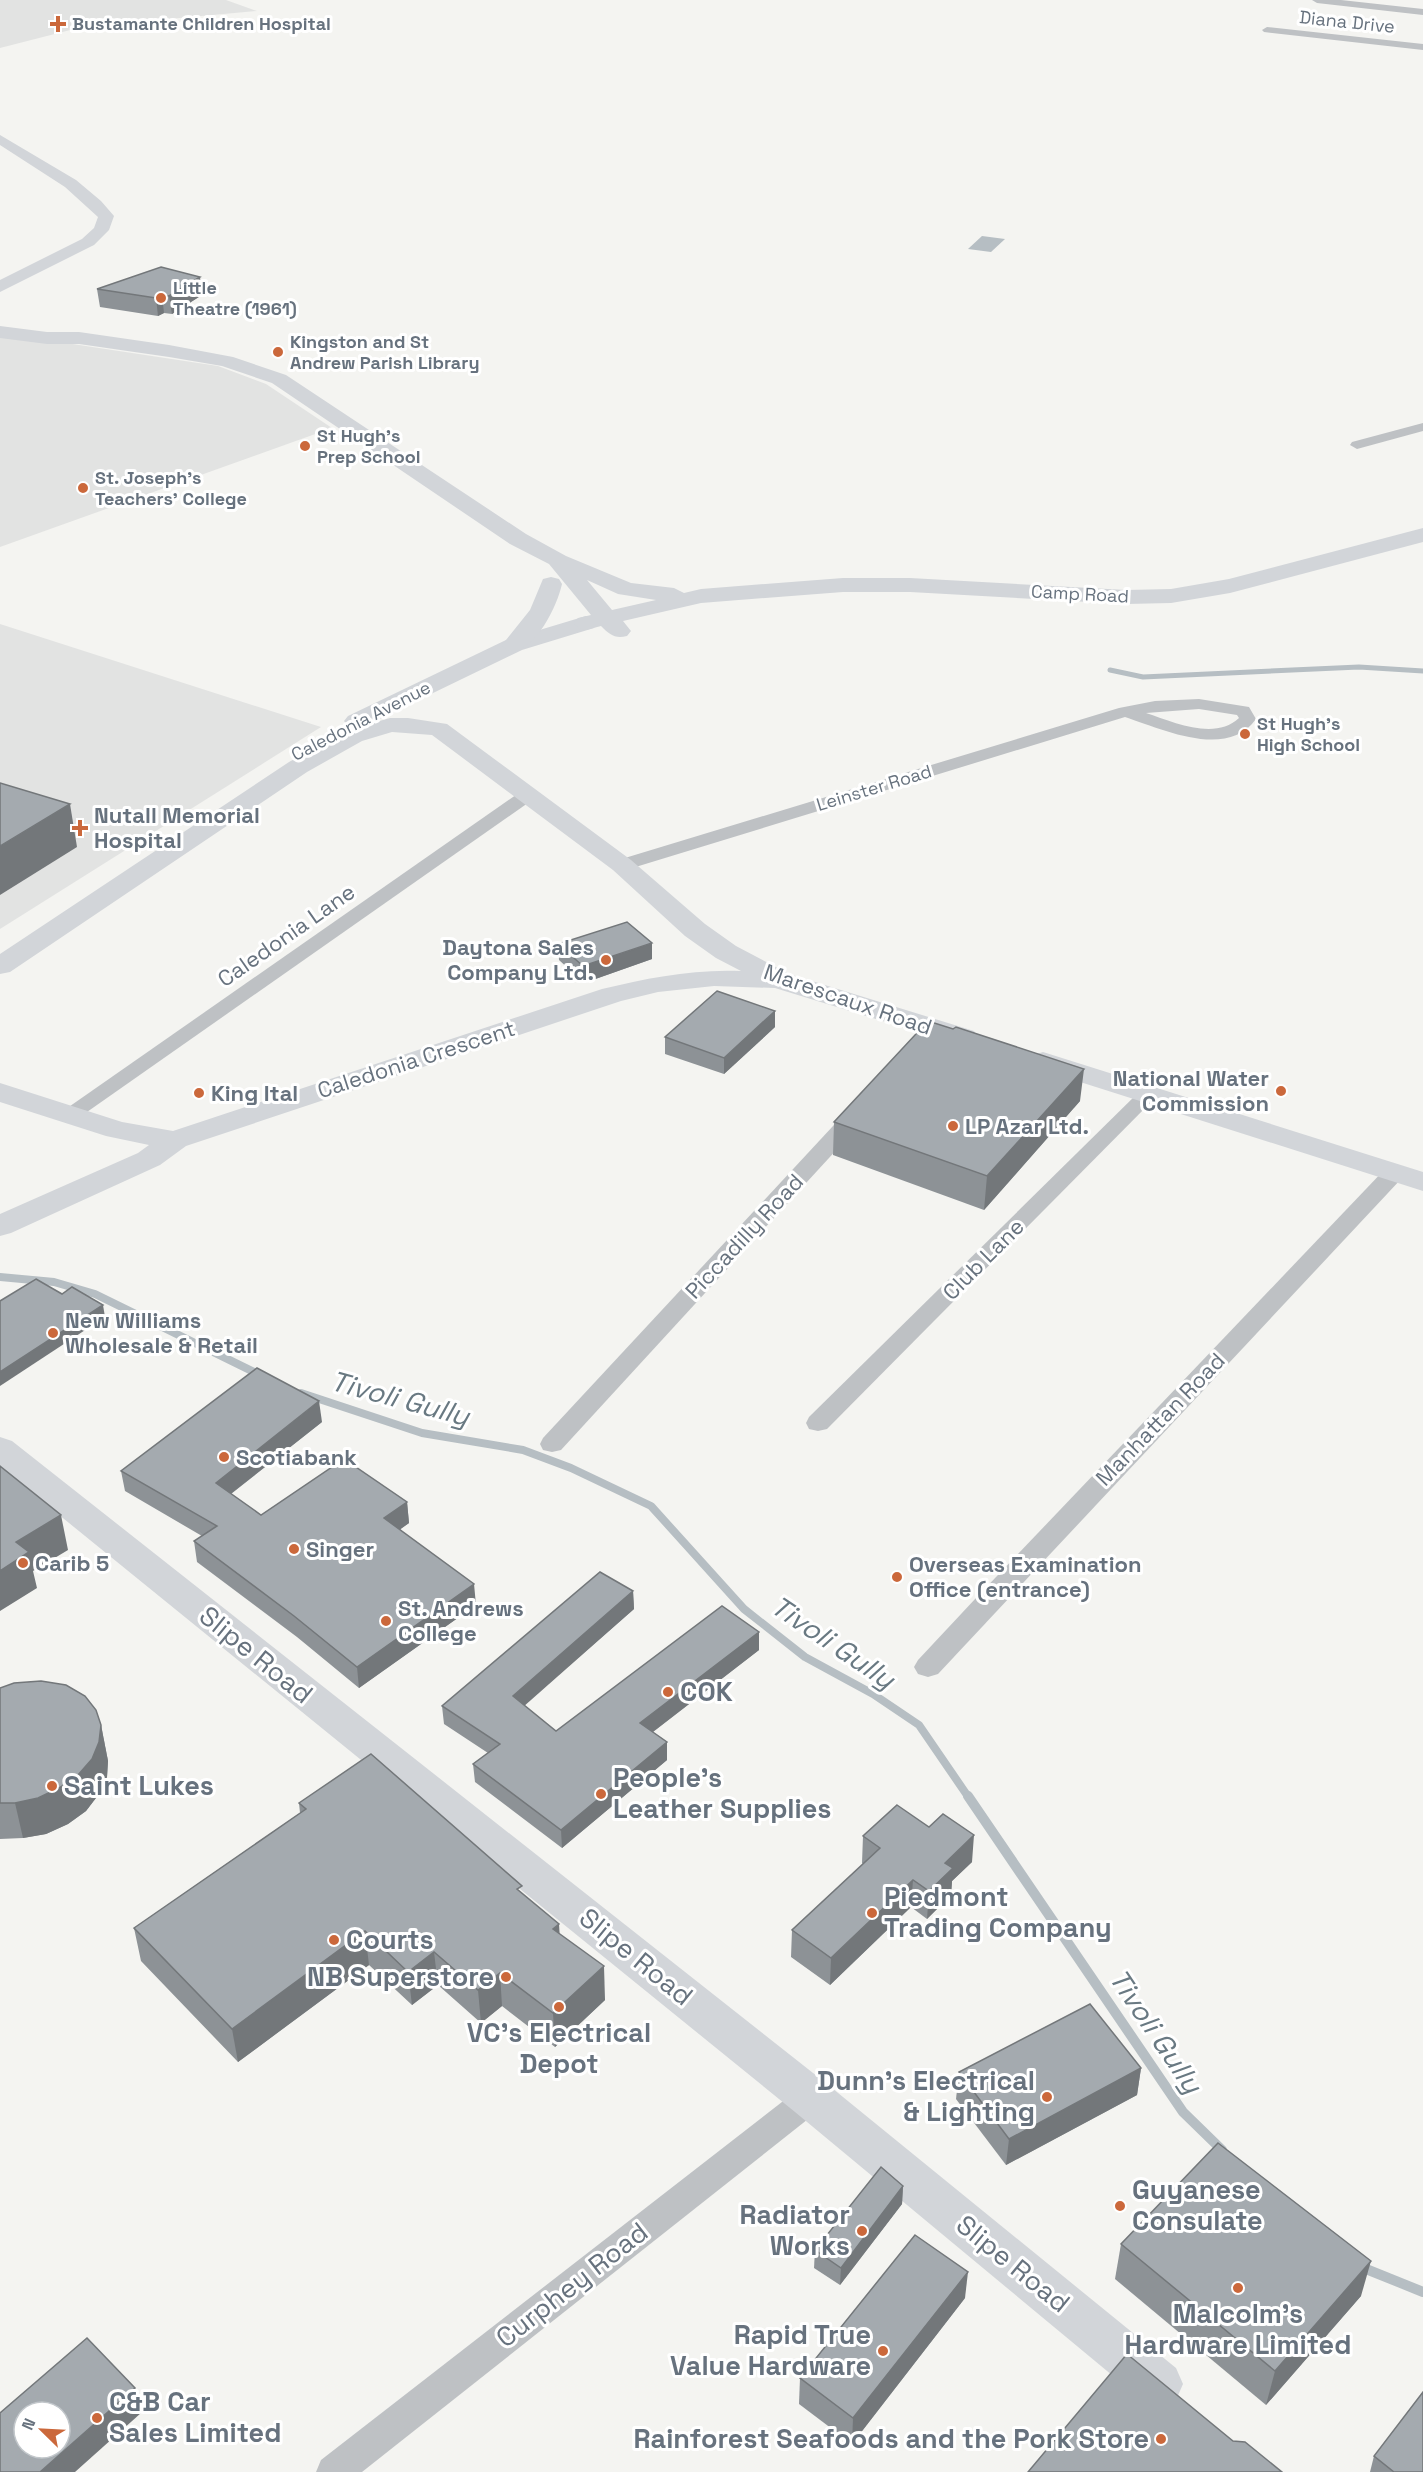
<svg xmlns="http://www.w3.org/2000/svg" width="1423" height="2472" viewBox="0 0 1423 2472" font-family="'Space Grotesk',sans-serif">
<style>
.built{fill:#e2e3e2}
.water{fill:#b6bec3}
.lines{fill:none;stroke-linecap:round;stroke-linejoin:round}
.stream-far2{stroke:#b6bec3;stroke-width:5}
.stream-far1{stroke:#b6bec3;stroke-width:8}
.stream{stroke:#b6bec3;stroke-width:10}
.minor{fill:#bec1c4;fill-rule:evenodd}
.secondary{fill:#d2d5d9;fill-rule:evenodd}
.primary{fill:#d2d5d9;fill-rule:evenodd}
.wall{fill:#8d9296}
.shaded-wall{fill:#73777a}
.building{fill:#a4aaaf;stroke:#73777a;stroke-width:1.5;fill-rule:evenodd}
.poi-dot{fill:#cb683b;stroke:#fff;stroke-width:2}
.labels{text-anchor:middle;stroke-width:6;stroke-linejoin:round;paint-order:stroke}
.far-street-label{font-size:18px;fill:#67727e;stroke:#fff}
.far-poi-label{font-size:18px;font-weight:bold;fill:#67727e;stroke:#fff;text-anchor:start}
.poi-label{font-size:22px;font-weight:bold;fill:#67727e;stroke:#fff;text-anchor:start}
.street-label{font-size:22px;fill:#67727e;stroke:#fff}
.near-street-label{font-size:27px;fill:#67727e;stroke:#fff}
.near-poi-label{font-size:27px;font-weight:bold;fill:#67727e;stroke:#fff;text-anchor:start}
.near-water-label{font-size:28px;font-style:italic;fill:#697982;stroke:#fff}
</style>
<rect width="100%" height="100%" fill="#f4f4f1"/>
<g class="built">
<polygon points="0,0 226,0 257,11 82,27 0,48"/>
<polygon points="0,333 218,366 266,384 332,428 0,547"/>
<polygon points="0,624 321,727 0,929"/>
</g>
<polygon class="water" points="982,236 1005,239 991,252 968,249"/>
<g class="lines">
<polyline class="stream-far2" points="1110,670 1143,677 1359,667 1423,671"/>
<g class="stream-far1">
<polyline points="0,1277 54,1282 95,1294 260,1375"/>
<polyline points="301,1393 422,1433 523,1450 571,1468 651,1506 744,1609 805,1657 873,1694 919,1725 969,1798"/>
</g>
<g class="stream">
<polyline points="968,1796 1183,2112 1222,2150"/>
<polyline points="1361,2267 1423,2292"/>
</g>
<g class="minor">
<polygon points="1312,0 1341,0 1423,9 1423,15 1317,3"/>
<polygon points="1267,27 1423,44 1423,50 1264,32 1262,30"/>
<polygon points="1423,423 1423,431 1357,449 1350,445 1352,442"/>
<path d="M1199,699L1249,707L1256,719C1227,760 1162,729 1125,717L629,869H615L613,865L615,861L1119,708L1155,701ZM1199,709L1237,715L1239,718C1215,741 1173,722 1146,713Z"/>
<polygon points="529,789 535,790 538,794 535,798 77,1119 70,1121 63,1119 59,1115 63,1111 523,790"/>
<polygon points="1148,1088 1155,1090 1158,1094 1155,1098 827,1429 818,1431 809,1429 806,1423 809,1417 1141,1090"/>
<polygon points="854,1111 862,1112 865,1117 862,1122 561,1450 552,1452 543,1450 540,1444 543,1438 846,1112"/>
<polygon points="1394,1166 1402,1168 1405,1173 1402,1178 938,1674 928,1677 918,1674 914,1667 918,1660 976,1598 1386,1168"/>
<polygon points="811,2084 822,2088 827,2098 822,2108 362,2472 316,2472 321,2460 800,2088"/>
</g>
<g class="secondary">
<polygon points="0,135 76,180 101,201 114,216 109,230 94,245 0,292 0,280 82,239 94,228 98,217 65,187 0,145"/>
<path d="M586,616L594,618L597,623L594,628L522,650L369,724L390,718H408L447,724L631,860L705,924L736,946L789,974L974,1031L978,1037L974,1043L964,1046L954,1043L775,988L714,986L658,992L621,1001L186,1146L160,1165L11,1233L0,1236V1214L138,1153L149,1145L106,1136L0,1102V1083L122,1122L173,1131L602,989C648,978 693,969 741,971L716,958L685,936L613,870L432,735L392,732L362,741L307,772L10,972L0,974V954L289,762L346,731L355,728L348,726L344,721L348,716L506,640Z"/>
<polygon points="1043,1052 1423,1172 1423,1191 1033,1067 1029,1061 1033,1055"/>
<polygon points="0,1437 12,1441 827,2084 1176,2368 1183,2384 1176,2400 1159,2407 1142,2400 795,2112 0,1467"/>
</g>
<g class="primary">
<path d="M0,326L47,332H79L169,345L233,357L286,375L526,534L566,556L631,583L674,588L684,593L701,589L843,578H910L1126,590L1171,589L1229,579L1423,528V542L1230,593L1171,603L1126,604L910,592H843L701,603L623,621L631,631L627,636C615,639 610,635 601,626L586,630L578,628L574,623L578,618L591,615L549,564L510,544L272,383L222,366L169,357L79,344H47L0,338ZM587,580L618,594L656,600L612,610Z"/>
<path d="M551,577L559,579L562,584C557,607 533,657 506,650L502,645L530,610L543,579Z"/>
</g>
</g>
<g class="wall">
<polygon points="97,289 202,295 172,314 164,313 158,316 100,307"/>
<polygon points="558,944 652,959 584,983 559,960"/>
<polygon points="775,1027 724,1074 665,1054 665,1037"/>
<polygon points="953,1029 1080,1101 984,1210 833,1155 834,1122"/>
<polygon points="322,1422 231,1494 261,1515 407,1502 409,1523 400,1529 476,1605 359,1688 297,1637 197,1562 194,1541 202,1536 125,1491 121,1471"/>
<polygon points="633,1591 634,1609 524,1705 556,1731 759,1632 759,1650 653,1732 667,1742 667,1760 562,1848 475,1782 473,1764 488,1753 444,1724 442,1706"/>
<polygon points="0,1688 101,1725 108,1761 107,1777 99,1794 86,1811 68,1824 46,1834 23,1838 0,1839"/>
<polygon points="299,1803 522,1893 560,1935 605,2000 555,2047 502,2006 481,2023 438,1985 412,2005 369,1965 238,2062 141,1961 134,1928 300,1813"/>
<polygon points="863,1836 972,1862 952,1881 951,1895 927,1919 911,1907 830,1985 791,1957 792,1930 863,1864 862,1863"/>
<polygon points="1141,2068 1137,2095 1006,2165 956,2099 959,2072"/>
<polygon points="903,2186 902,2204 840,2285 814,2268 815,2250"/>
<polygon points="1121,2244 1361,2296 1266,2405 1115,2279"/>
<polygon points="965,2298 852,2444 799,2404 800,2378"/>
<polygon points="1374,2456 1423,2472 1370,2472"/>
</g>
<g class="shaded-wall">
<polygon points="200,277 202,295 172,314 169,296"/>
<polygon points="162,295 164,313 158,316 156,298"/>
<polygon points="70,804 77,847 0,895 0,846"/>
<polygon points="652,943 652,959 584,983 583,966"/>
<polygon points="775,1011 775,1027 724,1074 724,1058"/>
<polygon points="1084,1069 1080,1101 984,1210 987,1176"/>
<polygon points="103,1305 105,1317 0,1386 0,1372"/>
<polygon points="319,1401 322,1422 219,1503 216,1483"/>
<polygon points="407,1502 409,1523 387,1539 384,1518"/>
<polygon points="61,1515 68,1550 33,1571 37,1588 0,1611 0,1571 16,1542"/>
<polygon points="474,1584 476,1605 359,1688 357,1667"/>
<polygon points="633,1591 634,1609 514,1715 513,1696"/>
<polygon points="759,1632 759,1650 641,1741 640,1723"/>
<polygon points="101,1725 108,1761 107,1777 99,1794 86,1811 68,1824 46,1834 23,1838 15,1803"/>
<polygon points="667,1742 667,1760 562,1848 561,1830"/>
<polygon points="974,1835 972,1862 952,1881 951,1895 927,1919 929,1891 945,1863"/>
<polygon points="913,1880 911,1907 830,1985 831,1958"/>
<polygon points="559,1924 561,1957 553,1929"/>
<polygon points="365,1931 369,1965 238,2062 232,2029"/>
<polygon points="434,1952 438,1985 412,2005 408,1972"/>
<polygon points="604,1966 605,2000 555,2047 553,2013"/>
<polygon points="500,1973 502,2006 481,2023 478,1990"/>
<polygon points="1141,2068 1137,2095 1006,2165 1009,2139"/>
<polygon points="903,2186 902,2204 840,2285 841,2268"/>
<polygon points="1371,2261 1361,2296 1266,2405 1275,2371"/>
<polygon points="968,2272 965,2298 852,2444 853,2418"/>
<polygon points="135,2388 141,2413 75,2472 40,2472"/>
</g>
<g class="building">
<polygon points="161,267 200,277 169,296 162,295 156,298 97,289"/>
<polygon points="0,783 70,804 0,846"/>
<polygon points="627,922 652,943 583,966 558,944"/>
<polygon points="717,991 775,1011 724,1058 665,1037"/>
<polygon points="928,1021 953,1029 956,1027 1084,1069 987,1176 834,1122"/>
<polygon points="36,1279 62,1294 72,1287 103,1305 0,1372 0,1301"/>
<polygon points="257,1368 319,1401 216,1483 261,1515 344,1459 407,1502 384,1518 474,1584 357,1667 294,1616 194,1541 217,1526 121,1471"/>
<polygon points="0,1466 61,1515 16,1542 29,1552 0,1571"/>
<polygon points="600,1572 633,1591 513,1696 556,1731 722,1606 759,1632 640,1723 667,1742 561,1830 473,1764 500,1744 442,1706"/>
<polygon points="41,1681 66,1685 85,1696 96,1710 101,1725 99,1742 92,1759 78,1775 59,1788 38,1798 15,1803 0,1803 0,1688 14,1683"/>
<polygon points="371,1754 522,1886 517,1889 559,1924 553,1929 604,1966 553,2013 500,1973 478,1990 434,1952 408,1972 365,1931 232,2029 134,1928 306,1809 299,1803"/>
<polygon points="897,1805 929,1827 943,1814 974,1835 945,1863 953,1868 929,1891 913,1880 831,1958 792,1930 880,1848 863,1836"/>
<polygon points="1090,2004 1141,2068 1009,2139 959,2072"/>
<polygon points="1218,2143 1371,2261 1275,2371 1121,2244"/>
<polygon points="881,2167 903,2186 841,2268 815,2250"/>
<polygon points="915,2235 968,2272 853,2418 800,2378"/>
<path d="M87,2338L135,2388L40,2472H0V2413ZM24,2412H60V2448H24Z"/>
<polygon points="1127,2354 1233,2441 1245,2442 1282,2472 1028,2472"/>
<polygon points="1423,2392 1423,2472 1394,2472 1374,2456"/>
</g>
<g class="poi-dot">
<path d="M55 15h6v6h6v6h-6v6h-6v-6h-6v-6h6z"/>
<circle cx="161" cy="298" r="6"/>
<circle cx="278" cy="352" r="6"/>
<circle cx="305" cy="446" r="6"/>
<circle cx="83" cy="488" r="6"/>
<circle cx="1245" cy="734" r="6"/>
<path d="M77 819h6v6h6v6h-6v6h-6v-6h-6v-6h6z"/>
<circle cx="606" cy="960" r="6"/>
<circle cx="1281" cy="1091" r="6"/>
<circle cx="199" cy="1093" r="6"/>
<circle cx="953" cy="1126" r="6"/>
<circle cx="53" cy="1333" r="6"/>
<circle cx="224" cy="1457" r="6"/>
<circle cx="294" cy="1549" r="6"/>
<circle cx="23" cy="1563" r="6"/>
<circle cx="897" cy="1577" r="6"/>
<circle cx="386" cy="1621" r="6"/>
<circle cx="668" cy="1692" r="6"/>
<circle cx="52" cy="1786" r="6"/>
<circle cx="601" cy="1794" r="6"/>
<circle cx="872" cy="1913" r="6"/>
<circle cx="334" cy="1940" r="6"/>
<circle cx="506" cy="1977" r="6"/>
<circle cx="559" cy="2007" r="6"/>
<circle cx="1047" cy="2097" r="6"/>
<circle cx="1120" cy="2206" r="6"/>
<circle cx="862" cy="2231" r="6"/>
<circle cx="1238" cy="2288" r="6"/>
<circle cx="883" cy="2351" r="6"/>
<circle cx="97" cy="2418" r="6"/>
<circle cx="1161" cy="2439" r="6"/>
</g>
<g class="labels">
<g class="far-street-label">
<text transform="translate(1347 22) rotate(6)" y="6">Diana Drive</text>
<text transform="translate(1080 594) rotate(3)" y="6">Camp Road</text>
<text transform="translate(361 721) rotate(-27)" y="6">Caledonia Avenue</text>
<text transform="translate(874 788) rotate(-17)" y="6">Leinster Road</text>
</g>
<g class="far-poi-label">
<text x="72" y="30">Bustamante Children Hospital</text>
<text x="173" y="294">Little<tspan x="173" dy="21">Theatre (1961)</tspan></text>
<text x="290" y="348">Kingston and St<tspan x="290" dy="21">Andrew Parish Library</tspan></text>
<text x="317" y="442">St Hugh's<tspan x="317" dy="21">Prep School</tspan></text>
<text x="95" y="484">St. Joseph's<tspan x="95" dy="21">Teachers' College</tspan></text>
<text x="1257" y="730">St Hugh's<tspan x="1257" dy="21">High School</tspan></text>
</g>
<g class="poi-label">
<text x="94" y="823">Nutall Memorial<tspan x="94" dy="25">Hospital</tspan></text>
<text x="594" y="955" text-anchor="end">Daytona Sales<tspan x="594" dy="25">Company Ltd.</tspan></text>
<text x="1269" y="1086" text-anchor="end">National Water<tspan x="1269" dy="25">Commission</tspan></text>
<text x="211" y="1101">King Ital</text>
<text x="965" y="1134">LP Azar Ltd.</text>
<text x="65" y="1328">New Williams<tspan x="65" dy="25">Wholesale &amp; Retail</tspan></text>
<text x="236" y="1465">Scotiabank</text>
<text x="306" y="1557">Singer</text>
<text x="35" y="1571">Carib 5</text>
<text x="909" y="1572">Overseas Examination<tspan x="909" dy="25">Office (entrance)</tspan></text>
<text x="398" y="1616">St. Andrews<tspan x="398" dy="25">College</tspan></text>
</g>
<g class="street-label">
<text transform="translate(286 935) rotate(-35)" y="8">Caledonia Lane</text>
<text transform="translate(848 999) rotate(19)" y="8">Marescaux Road</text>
<text transform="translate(416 1059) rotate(-18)" y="8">Caledonia Crescent</text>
<text transform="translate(744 1236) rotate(-47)" y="8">Piccadilly Road</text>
<text transform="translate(983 1259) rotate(-45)" y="8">Club Lane</text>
<text transform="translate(1160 1419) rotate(-46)" y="8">Manhattan Road</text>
</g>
<g class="near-street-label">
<text transform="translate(256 1655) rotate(39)" y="9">Slipe Road</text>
<text transform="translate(636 1957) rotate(39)" y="9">Slipe Road</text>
<text transform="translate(1013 2264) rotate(39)" y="9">Slipe Road</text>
<text transform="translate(572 2285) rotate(-38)" y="9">Curphey Road</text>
</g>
<g class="near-poi-label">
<text x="680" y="1701">COK</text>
<text x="613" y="1787">People's<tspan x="613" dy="31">Leather Supplies</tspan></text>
<text x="64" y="1795">Saint Lukes</text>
<text x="884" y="1906">Piedmont<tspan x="884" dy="31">Trading Company</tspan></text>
<text x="346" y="1949">Courts</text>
<text x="494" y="1986" text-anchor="end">NB Superstore</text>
<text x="559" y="2042" text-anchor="middle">VC's Electrical<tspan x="559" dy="31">Depot</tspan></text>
<text x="1035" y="2090" text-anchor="end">Dunn's Electrical<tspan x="1035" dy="31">&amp; Lighting</tspan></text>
<text x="1132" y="2199">Guyanese<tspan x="1132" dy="31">Consulate</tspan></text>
<text x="850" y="2224" text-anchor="end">Radiator<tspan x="850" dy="31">Works</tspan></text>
<text x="1238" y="2323" text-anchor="middle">Malcolm's<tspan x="1238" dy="31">Hardware Limited</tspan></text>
<text x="871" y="2344" text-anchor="end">Rapid True<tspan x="871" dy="31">Value Hardware</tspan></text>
<text x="109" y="2411">C&amp;B Car<tspan x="109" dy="31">Sales Limited</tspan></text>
<text x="1149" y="2448" text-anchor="end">Rainforest Seafoods and the Pork Store</text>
</g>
<g class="near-water-label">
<text transform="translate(400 1398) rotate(15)" y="10">Tivoli Gully</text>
<text transform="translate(833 1642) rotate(34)" y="10">Tivoli Gully</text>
<text transform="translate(1156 2031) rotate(56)" y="10">Tivoli Gully</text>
</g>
</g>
<g transform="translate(42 2430) rotate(294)"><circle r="28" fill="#ffffff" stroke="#c2c7cb" stroke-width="1.5"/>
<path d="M0-4.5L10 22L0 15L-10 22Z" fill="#cb683b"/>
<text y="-9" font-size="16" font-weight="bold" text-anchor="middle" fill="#67727e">N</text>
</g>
</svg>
